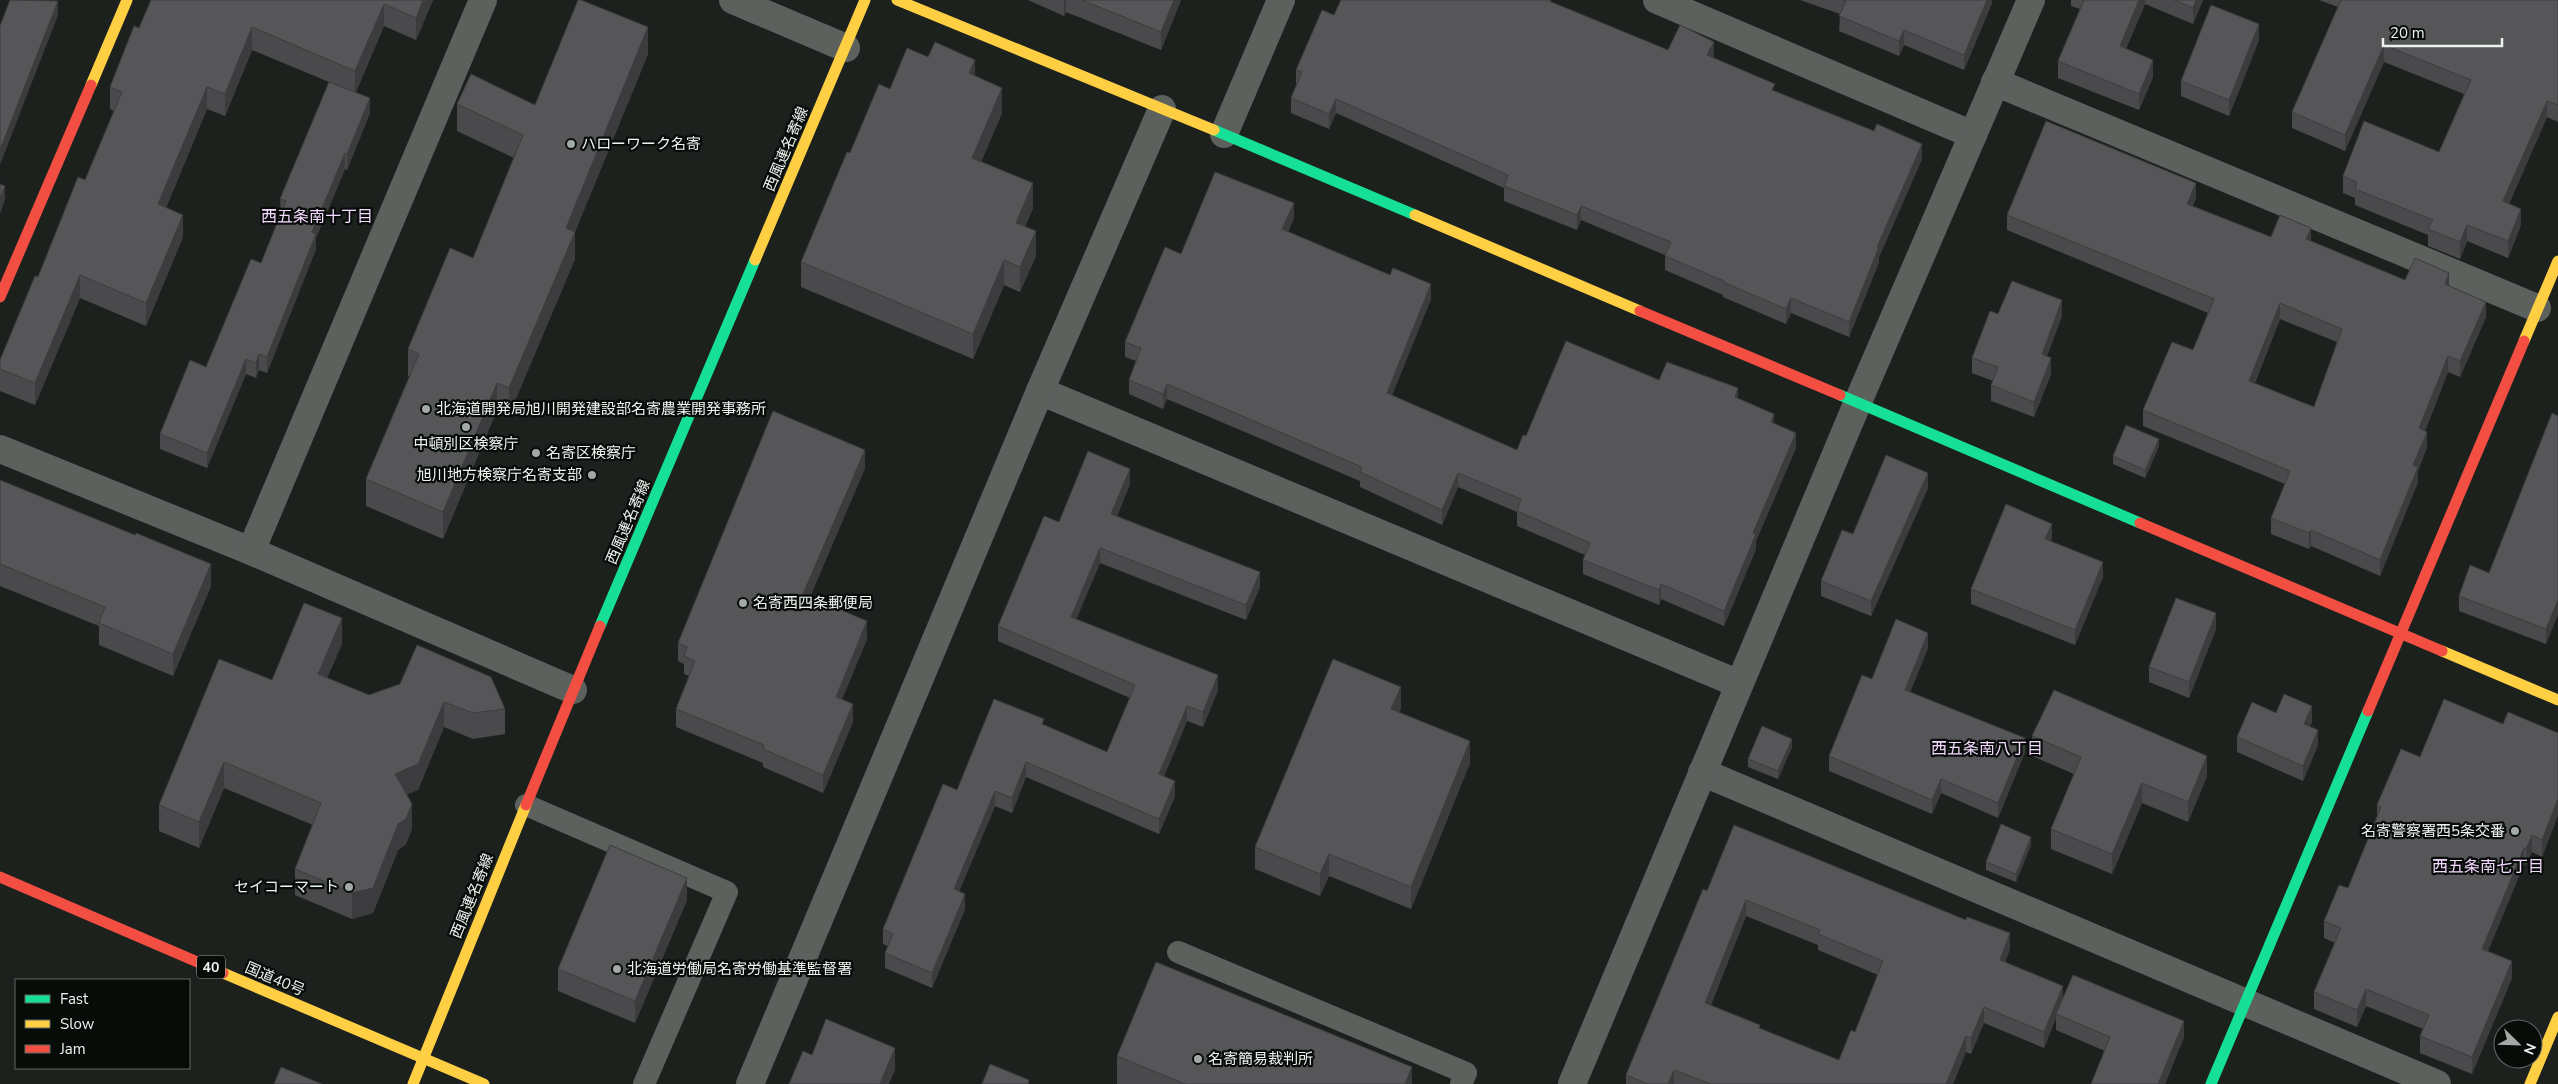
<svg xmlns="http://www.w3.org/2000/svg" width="2558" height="1084" viewBox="0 0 2558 1084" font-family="'Nunito Sans','Noto Sans JP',sans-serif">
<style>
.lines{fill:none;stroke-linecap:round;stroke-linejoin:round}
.lane{stroke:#5d615e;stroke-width:22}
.street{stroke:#5d615e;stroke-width:28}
.fast{stroke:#16e098;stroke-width:11}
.slow{stroke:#ffcf43;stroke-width:11}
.jam{stroke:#f24e42;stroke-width:11}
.wall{fill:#4a4a4c;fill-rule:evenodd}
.shaded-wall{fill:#3c3c3e}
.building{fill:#565658;stroke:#3c3c3e;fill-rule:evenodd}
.poi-dot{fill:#a3aaa5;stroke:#070c09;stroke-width:2}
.labels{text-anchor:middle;stroke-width:4.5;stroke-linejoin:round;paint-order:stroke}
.shield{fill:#070c09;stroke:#a7aea9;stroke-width:1}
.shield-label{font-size:14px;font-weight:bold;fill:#ecf3ee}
.poi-label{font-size:15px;fill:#ecf3ee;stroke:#070c09;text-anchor:start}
.street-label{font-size:15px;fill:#ecf3ee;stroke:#070c09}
.neighbourhood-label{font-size:16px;fill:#f3d7fd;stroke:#070c09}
</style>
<rect width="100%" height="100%" fill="#1c211e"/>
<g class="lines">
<g class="lane">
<polyline points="526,805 727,892 644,1084"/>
<polyline points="1178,952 1466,1073 1461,1084"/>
</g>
<g class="street">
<polyline points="733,0 846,48"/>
<polyline points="1657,0 1973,135"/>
<polyline points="1995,82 2537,308"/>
<polyline points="1224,134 1281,0"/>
<polyline points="1040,391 1739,684"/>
<polyline points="0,449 251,551 573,690"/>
<polyline points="251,551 483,0"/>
<polyline points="1702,772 2437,1084"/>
<polyline points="750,1084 1040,391 1162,109"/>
<polyline points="1572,1084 1857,404 2031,0"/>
</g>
<g class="fast">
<polyline points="1214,130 1415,215"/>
<polyline points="1840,395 2140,523"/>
<polyline points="600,626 755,260"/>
<polyline points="2211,1084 2368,711"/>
</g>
<g class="slow">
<polyline points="897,0 1214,130"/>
<polyline points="91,85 127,0"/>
<polyline points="1415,215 1640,311"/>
<polyline points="755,260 865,0"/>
<polyline points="2524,341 2558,261"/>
<polyline points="2442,651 2558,700"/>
<polyline points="223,973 484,1084"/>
<polyline points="413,1084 526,805"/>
<polyline points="2530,1084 2558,1017"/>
</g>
<g class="jam">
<polyline points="0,297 91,85"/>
<polyline points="1640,311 1840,395"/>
<polyline points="2140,523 2442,651"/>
<polyline points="2368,711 2524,341"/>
<polyline points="526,805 600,626"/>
<polyline points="0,877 223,973"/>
</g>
</g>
<g class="wall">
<polygon points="151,0 433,0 416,40 384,26 356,92 370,113 347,170 345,169 316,238 316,249 267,373 259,370 256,378 246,374 207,468 160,449 160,434 206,367 261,263 281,214 280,199 329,82 252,50 225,116 207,109 166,208 183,237 146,326 80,298 35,405 0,391 0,360 38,277 85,180 114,111 110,109 110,87 139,28"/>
<polygon points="1028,0 1181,0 1161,50 1066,12 1064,16"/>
<polygon points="1551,0 1551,2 1668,50 1714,57 1713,58 1775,91 1922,159 1879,257 1879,262 1849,337 1791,313 1786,324 1723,297 1723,295 1665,270 1665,255 1581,220 1577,230 1504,201 1504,188 1336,113 1329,129 1291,113 1291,98 1296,85 1296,70 1334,15"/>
<polygon points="1800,0 1992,0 1992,3 1964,70 1904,45 1899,56 1839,31 1840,14"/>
<polygon points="2071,0 2203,0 2193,24 2145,4 2126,49 2153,77 2139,110 2058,78 2058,61 2080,9 2071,6"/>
<polygon points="2319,0 2558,0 2558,122 2547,117 2509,204 2521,225 2508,258 2467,241 2460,259 2428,246 2428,235 2355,205 2355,198 2343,193 2343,176 2439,152 2464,94 2384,62 2345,151 2292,128 2292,112 2338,7"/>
<polygon points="2259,40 2229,116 2181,96 2181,81"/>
<polygon points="648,54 575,232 575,259 509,415 497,410 443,539 366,506 366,479 410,377 408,376 408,349 473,258 514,158 457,131 457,104 535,105"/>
<polygon points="975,76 1002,113 981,162 1033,208 1025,227 1036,256 1020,292 1004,285 973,359 801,287 801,262 890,89"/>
<path d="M2196,198L2193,206L2271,237L2311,241L2405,280L2449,286L2486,317L2460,377L2448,372L2425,431L2427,447L2418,471V482L2380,576L2311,546L2309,549L2271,534V518L2285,484L2143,426V410L2193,350L2208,313L2007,230V215ZM2280,319L2337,342L2314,407L2255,383Z"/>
<polygon points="1294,218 1288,232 1431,299 1392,395 1517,450 1526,436 1659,380 1738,398 1774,424 1796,448 1756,541 1756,549 1724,626 1661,599 1659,605 1583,574 1583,560 1585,555 1517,526 1517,512 1458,487 1442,525 1360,487 1360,481 1167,399 1163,409 1129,394 1129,380 1136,361 1125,357 1125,342 1181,254"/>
<polygon points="1998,314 2062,316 2047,356 2051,374 2034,417 1991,401 1991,385 1993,381 1972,373 1972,358"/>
<polygon points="2558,416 2546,644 2459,611 2459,596 2489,573"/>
<polygon points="2159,446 2145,478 2113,464 2113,456"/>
<polygon points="865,468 810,597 867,639 842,699 853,722 823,793 763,767 763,763 676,727 676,709 689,676 684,674 684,664 678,661 678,643"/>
<polygon points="0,480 211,586 173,676 99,645 99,626 0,586"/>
<polygon points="1130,484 1117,516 1260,587 1246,620 1100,563 1076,619 1218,690 1203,727 1187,721 1164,776 1175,796 1159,834 1026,777 1012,813 995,806 959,891 965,909 932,988 885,968 885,953 888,946 883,944 883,929 957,790 1044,725 1107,752 1130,698 998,641 998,626 1059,522"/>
<polygon points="1928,488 1871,616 1821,596 1821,581 1853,534"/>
<polygon points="2052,539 2051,541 2103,577 2075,645 1971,604 1971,589"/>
<polygon points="2216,629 2189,698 2149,682 2149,667"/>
<polygon points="342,644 327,678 369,695 400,684 505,709 505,734 473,739 444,727 418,790 407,794 412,829 406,844 398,850 373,913 352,919 295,895 295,869 313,825 224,788 199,848 159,831 159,805 272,680"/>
<polygon points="1928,648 1910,692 2025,752 1998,818 1941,793 1932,814 1829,771 1829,756 1872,679"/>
<polygon points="1401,709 1399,713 1470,763 1411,909 1329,876 1320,896 1255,869 1255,847"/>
<polygon points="2276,713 2312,722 2310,726 2318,745 2303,781 2237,752 2237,737"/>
<polygon points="2503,724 2558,733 2558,815 2542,857 2532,852 2526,865 2524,864 2488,951 2512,978 2472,1074 2420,1053 2420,1036 2423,1029 2366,1006 2357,1027 2314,1009 2314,992 2335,943 2324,938 2324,921 2348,888 2377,818 2377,805 2420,757"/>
<polygon points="2032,736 2207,776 2188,822 2142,803 2112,874 2051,849 2051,829 2074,774 2032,756"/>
<polygon points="1792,747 1778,779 1748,767 1748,759"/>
<polygon points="2031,845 2016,882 1986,870 1986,862"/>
<path d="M1707,891L2010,949L2005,962L2063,999L2184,1037L2165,1084H2091L2105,1051L2056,1030V1018L2044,1048L1984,1023L1971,1054L1966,1052L1953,1084H1626V1075ZM1746,916L1818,945V950L1878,975L1855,1032L1839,1060L1760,1029L1711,1005Z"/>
<polygon points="687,900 635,1023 558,991 558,969"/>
<polygon points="1117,1056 1412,1084 1117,1084"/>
</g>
<g class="shaded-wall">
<polygon points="423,0 433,0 416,40 416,18"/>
<polygon points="1064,0 1066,0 1066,12 1064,16"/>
<polygon points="1174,0 1181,0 1161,50 1161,32"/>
<polygon points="1987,0 1992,0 1992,3 1964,70 1964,55"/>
<polygon points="2139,0 2145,0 2145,4 2120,63 2120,46"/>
<polygon points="2196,0 2203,0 2193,24 2193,8"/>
<polygon points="58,1 58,15 0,165 0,150"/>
<polygon points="384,4 384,26 355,93 355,71"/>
<polygon points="2259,24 2259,40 2229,116 2229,100"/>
<polygon points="252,27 252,50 225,116 225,94"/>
<polygon points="648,27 648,54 575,232 575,259 509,415 509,388 566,228"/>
<polygon points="1904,30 1904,45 1899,56 1899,41"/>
<polygon points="1714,42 1714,57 1707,70 1707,55"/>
<polygon points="2384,45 2384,62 2345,151 2345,135"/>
<polygon points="975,60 975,84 969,73"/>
<polygon points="2153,60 2153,77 2139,110 2139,94"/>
<polygon points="207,87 207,109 158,227 158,204"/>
<polygon points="1002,88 1002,113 972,183 972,158"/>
<polygon points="370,98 370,113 347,170 347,154"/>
<polygon points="1336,99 1336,113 1329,129 1329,114"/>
<polygon points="2547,101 2547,117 2503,218 2503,201"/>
<polygon points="1922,144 1922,159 1879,257 1879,262 1849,337 1849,322 1877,247"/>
<polygon points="345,153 345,169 316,238 316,249 267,373 267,357 312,232"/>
<polygon points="1033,183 1033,208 1016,248 1016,223"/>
<polygon points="2196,183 2196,198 2187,219 2187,204"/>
<polygon points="5,186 5,200 0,214 0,199"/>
<polygon points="1294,203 1294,218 1282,244 1282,229"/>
<polygon points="1581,206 1581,220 1577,230 1577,215"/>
<polygon points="2521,209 2521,225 2508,258 2508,241"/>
<polygon points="183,215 183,237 146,326 146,303"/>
<polygon points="2467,225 2467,241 2460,259 2460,242"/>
<polygon points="2311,228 2311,244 2306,239"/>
<polygon points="1036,231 1036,256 1020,292 1020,267"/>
<polygon points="1004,260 1004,285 973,359 973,334"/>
<polygon points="2449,273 2449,288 2445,284"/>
<polygon points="80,275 80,298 35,405 35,383"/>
<polygon points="1431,284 1431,299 1387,408 1387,393"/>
<polygon points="1791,298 1791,313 1786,324 1786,309"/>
<polygon points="2062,300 2062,316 2042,369 2042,354"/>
<polygon points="2486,302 2486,317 2460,377 2460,361"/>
<polygon points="2280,303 2280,319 2249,397 2249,381"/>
<polygon points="259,354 259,370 256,378 256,363"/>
<polygon points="2448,356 2448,372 2419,444 2419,428"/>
<polygon points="2051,358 2051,374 2034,417 2034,402"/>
<polygon points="246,359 246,374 207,468 207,453"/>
<polygon points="497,383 497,410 443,539 443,512"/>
<polygon points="1167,384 1167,399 1163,409 1163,394"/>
<polygon points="1738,388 1738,403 1735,397"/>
<polygon points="1774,414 1774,428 1771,422"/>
<polygon points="2427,432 2427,447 2418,471 2418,482 2380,576 2380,560 2413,465"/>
<polygon points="1796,433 1796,448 1756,541 1756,549 1724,626 1724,611 1753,533"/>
<polygon points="2159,439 2159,446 2145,478 2145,470"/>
<polygon points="865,450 865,468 803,612 803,594"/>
<polygon points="1130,469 1130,484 1111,529 1111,514"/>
<polygon points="1458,473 1458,487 1442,525 1442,510"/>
<polygon points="1928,473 1928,488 1871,616 1871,601"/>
<polygon points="2052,524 2052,539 2045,554 2045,539"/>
<polygon points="2311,530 2311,546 2309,549 2309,533"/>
<polygon points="1100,548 1100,563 1071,632 1071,617"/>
<polygon points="2103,562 2103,577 2075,645 2075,630"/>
<polygon points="211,564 211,586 173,676 173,654"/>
<polygon points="1260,572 1260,587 1246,620 1246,605"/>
<polygon points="1661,584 1661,599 1659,605 1659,590"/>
<polygon points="2558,600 2558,615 2546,644 2546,629"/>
<polygon points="2216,613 2216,629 2189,698 2189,682"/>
<polygon points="342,618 342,644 318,699 318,674"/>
<polygon points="867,621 867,639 836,714 836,697"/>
<polygon points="1928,633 1928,648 1905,705 1905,690"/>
<polygon points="1218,675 1218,690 1203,727 1203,712"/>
<polygon points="1401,687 1401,709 1391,731 1391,709"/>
<polygon points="444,702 444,727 418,790 395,799 395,774"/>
<polygon points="853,704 853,722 823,793 823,775"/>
<polygon points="1187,706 1187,721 1159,789 1159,774"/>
<polygon points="2312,706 2312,722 2304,739 2304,724"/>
<polygon points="2318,730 2318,745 2303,781 2303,766"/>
<polygon points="2025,738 2025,752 1998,818 1998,803"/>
<polygon points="1792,739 1792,747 1778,779 1778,771"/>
<polygon points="1470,741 1470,763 1411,909 1411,887"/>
<polygon points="2207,756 2207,776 2188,822 2188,802"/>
<polygon points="224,762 224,788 199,848 199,822"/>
<polygon points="1026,762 1026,777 1012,813 1012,798"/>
<polygon points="1941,779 1941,793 1932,814 1932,800"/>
<polygon points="1175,781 1175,796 1159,834 1159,819"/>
<polygon points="2142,783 2142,803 2112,874 2112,854"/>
<polygon points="995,791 995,806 954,904 954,889"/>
<polygon points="2558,799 2558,815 2542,857 2542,840"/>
<polygon points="412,804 412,829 406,844 398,850 373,913 352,919 352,893"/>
<polygon points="2532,835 2532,852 2526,865 2526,849"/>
<polygon points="2031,837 2031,845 2016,882 2016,874"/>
<polygon points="2524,848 2524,864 2482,965 2482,949"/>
<polygon points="1329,854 1329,876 1320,896 1320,874"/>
<polygon points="687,878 687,900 635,1023 635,1001"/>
<polygon points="965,894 965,909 932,988 932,973"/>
<polygon points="1746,900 1746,916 1705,1019 1705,1003"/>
<polygon points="2010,933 2010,949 2000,976 2000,960"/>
<polygon points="2512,961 2512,978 2472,1074 2472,1057"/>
<polygon points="2063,986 2063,1001 2056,1014 2056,1018 2044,1048 2044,1032"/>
<polygon points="2366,989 2366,1006 2357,1027 2357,1010"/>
<polygon points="1984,1007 1984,1023 1971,1054 1971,1038"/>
<polygon points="2184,1021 2184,1037 2165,1084 2158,1084"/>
<polygon points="1966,1036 1966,1052 1953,1084 1946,1084"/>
<polygon points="895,1048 895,1070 889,1084 880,1084"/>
<polygon points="1412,1067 1412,1084 1405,1084"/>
<polygon points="1674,1070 1674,1084 1668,1084"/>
</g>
<g class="building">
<polygon points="10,0 58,1 0,150 0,26"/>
<polygon points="151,0 423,0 416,18 384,4 355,71 252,27 225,94 207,87 158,204 183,215 146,303 80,275 35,383 0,369 0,360 35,276 38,277 78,177 85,180 122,92 110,87 134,26 139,28"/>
<polygon points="578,0 581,0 648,27 566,228 575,232 509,388 497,383 443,512 366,479 419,354 408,349 450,248 473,258 523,135 457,104 471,74 535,105"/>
<polygon points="1082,0 1174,0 1161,32"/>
<polygon points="1341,0 1550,0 1549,1 1668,50 1680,25 1714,42 1707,55 1775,84 1772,90 1874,131 1877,124 1922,144 1877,247 1879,247 1849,322 1791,298 1786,309 1723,282 1724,281 1665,256 1671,242 1581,206 1577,215 1504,186 1508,175 1336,99 1329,114 1291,98 1302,72 1296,70 1322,10 1334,15"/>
<polygon points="1843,0 1987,0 1964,55 1904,30 1899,41 1839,16 1846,1"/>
<polygon points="2084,0 2139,0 2120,46 2153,60 2139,94 2058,61"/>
<polygon points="2174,0 2196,0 2193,8"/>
<polygon points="2341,0 2558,0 2558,105 2547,101 2503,201 2521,209 2508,241 2467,225 2460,242 2428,229 2433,220 2355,189 2357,182 2343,176 2364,121 2439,152 2471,80 2384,45 2345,135 2292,112"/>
<polygon points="2211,5 2259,24 2229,100 2181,81"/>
<polygon points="935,42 975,60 969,73 1002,88 972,158 1033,183 1016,223 1036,231 1020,267 1004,260 973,334 801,262 847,152 850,153 879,84 890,89 907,48 928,57"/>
<polygon points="329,82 370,98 347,154 345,153 312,232 316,234 267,357 259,354 256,363 246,359 207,453 160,434 190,360 206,367 251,259 261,263 286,201 280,199"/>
<path d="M2046,121L2196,183L2187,204L2271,237L2280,215L2311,228L2306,239L2405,280L2415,258L2449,273L2445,284L2486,302L2460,361L2448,356L2419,428L2427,432L2413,465L2418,467L2380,560L2311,530L2309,533L2271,518L2290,471L2143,410L2172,342L2193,350L2214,299L2007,215ZM2280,303L2342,329L2314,407L2249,381Z"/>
<polygon points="1215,172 1294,203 1282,229 1390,275 1393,268 1431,284 1387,393 1517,450 1523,435 1526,436 1566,341 1659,380 1667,362 1738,388 1735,397 1774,414 1771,422 1796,433 1753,533 1756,534 1724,611 1661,584 1659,590 1583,560 1590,543 1517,511 1521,499 1458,473 1442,510 1360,472 1362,467 1167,384 1163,394 1129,380 1141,348 1125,342 1165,247 1181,254"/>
<polygon points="0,184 5,186 0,199"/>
<polygon points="2012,281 2062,300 2042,354 2051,358 2034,402 1991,385 1998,367 1972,358 1990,311 1998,314"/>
<polygon points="773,411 865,450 803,594 867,621 836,697 853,704 823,775 763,749 764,745 676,709 695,661 684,656 687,647 678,643"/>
<polygon points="2552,413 2558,416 2558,600 2546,629 2459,596 2470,565 2489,573"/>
<polygon points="2126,425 2159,439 2145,470 2113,456"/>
<polygon points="1088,451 1130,469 1111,514 1260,572 1246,605 1100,548 1071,617 1218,675 1203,712 1187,706 1159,774 1175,781 1159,819 1026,762 1012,798 995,791 954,889 965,894 932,973 885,953 893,934 883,929 943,784 957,790 994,699 1044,719 1042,724 1107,752 1135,685 998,626 1044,516 1059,522"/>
<polygon points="1886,455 1928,473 1871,601 1821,581 1842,530 1853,534"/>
<polygon points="0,480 135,535 136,533 211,564 173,654 99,623 105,607 0,564"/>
<polygon points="2006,504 2052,524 2045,539 2103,562 2075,630 1971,589"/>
<polygon points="2176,598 2216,613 2189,682 2149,667"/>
<polygon points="304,603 342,618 318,674 369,695 400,684 417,645 491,677 505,709 473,713 444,702 418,764 395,774 412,804 406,819 398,824 373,888 352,893 295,869 321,803 224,762 199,822 159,805 219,659 272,680"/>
<polygon points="1896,619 1928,633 1905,690 2025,738 1998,803 1941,779 1932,800 1829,756 1862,675 1872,679"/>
<polygon points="1333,659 1401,687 1391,709 1470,741 1411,887 1329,854 1320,874 1255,847"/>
<polygon points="2054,690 2207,756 2188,802 2142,783 2112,854 2051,829 2081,757 2032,736"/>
<polygon points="2284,694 2312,706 2304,724 2318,730 2303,766 2237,737 2252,702 2276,713"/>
<polygon points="2444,699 2503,724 2508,712 2558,733 2558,799 2542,840 2532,835 2526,849 2524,848 2482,949 2512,961 2472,1057 2420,1036 2429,1015 2366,989 2357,1010 2314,992 2341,928 2324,921 2339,885 2348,888 2381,807 2377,805 2401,749 2420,757"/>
<polygon points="1762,726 1792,739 1778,771 1748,759"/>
<polygon points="2001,824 2031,837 2016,874 1986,862"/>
<path d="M1734,825L1966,920L1967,917L2010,933L2000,960L2063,986L2044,1032L1984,1007L1971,1038L1966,1036L1946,1084H1711L1674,1070L1668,1084H1648L1626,1075L1703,889L1707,891ZM1746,900L1820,930L1818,934L1883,961L1855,1032L1851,1030L1839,1060L1759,1028L1760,1025L1705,1003Z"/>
<polygon points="610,845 687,878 635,1001 558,969"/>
<polygon points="1156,962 1412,1067 1405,1084 1185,1084 1117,1056"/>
<polygon points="2073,975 2184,1021 2158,1084 2091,1084 2110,1037 2056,1014"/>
<polygon points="826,1019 895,1048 880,1084 789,1084 803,1051 812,1055"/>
<polygon points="990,1064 1029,1080 1028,1084 982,1084"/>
<polygon points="281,1067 322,1084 274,1084"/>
</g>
<g class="poi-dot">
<circle cx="571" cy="144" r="5"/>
<circle cx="426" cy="409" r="5"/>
<circle cx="466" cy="427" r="5"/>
<circle cx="536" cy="453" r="5"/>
<circle cx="592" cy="475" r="5"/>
<circle cx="743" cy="603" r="5"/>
<circle cx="2515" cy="831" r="5"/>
<circle cx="349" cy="887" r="5"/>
<circle cx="617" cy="969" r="5"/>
<circle cx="1198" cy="1059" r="5"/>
</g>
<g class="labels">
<rect class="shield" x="197" y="955.5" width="28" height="23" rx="4"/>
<g class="shield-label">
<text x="211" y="972">40</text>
</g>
<g class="poi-label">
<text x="581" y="149">ハローワーク名寄</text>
<text x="436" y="414">北海道開発局旭川開発建設部名寄農業開発事務所</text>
<text x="466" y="449" text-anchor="middle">中頓別区検察庁</text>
<text x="546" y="458">名寄区検察庁</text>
<text x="582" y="480" text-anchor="end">旭川地方検察庁名寄支部</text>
<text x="753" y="608">名寄西四条郵便局</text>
<text x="2505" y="836" text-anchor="end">名寄警察署西5条交番</text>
<text x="339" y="892" text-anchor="end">セイコーマート</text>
<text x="627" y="974">北海道労働局名寄労働基準監督署</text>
<text x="1208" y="1064">名寄簡易裁判所</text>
</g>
<g class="street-label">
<text transform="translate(786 149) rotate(-67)" y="5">西風連名寄線</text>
<text transform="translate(628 522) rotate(-67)" y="5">西風連名寄線</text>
<text transform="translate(472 896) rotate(-68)" y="5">西風連名寄線</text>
<text transform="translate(275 979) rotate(23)" y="5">国道40号</text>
</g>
<g class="neighbourhood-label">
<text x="317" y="222">西五条南十丁目</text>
<text x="1987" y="754">西五条南八丁目</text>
<text x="2488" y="872">西五条南七丁目</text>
</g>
</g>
<rect x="15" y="979" width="175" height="90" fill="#070c09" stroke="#636865"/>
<rect x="25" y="995" width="25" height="8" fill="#16e098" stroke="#636865"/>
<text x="60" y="1004" font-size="15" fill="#ecf3ee">Fast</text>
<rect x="25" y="1020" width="25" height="8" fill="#ffcf43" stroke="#636865"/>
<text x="60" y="1029" font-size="15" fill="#ecf3ee">Slow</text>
<rect x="25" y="1045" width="25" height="8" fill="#f24e42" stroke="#636865"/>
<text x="60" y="1054" font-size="15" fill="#ecf3ee">Jam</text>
<g transform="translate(2518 1044) rotate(113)"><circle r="24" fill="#070c09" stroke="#636865"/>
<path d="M0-4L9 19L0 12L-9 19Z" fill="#a3aaa5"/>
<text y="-8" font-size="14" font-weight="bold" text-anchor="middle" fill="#ecf3ee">N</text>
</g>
<path d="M2383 38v8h119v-8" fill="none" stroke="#ecf3ee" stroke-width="2.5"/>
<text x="2390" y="38" font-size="15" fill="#ecf3ee" stroke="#070c09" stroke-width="4" paint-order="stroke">20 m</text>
</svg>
